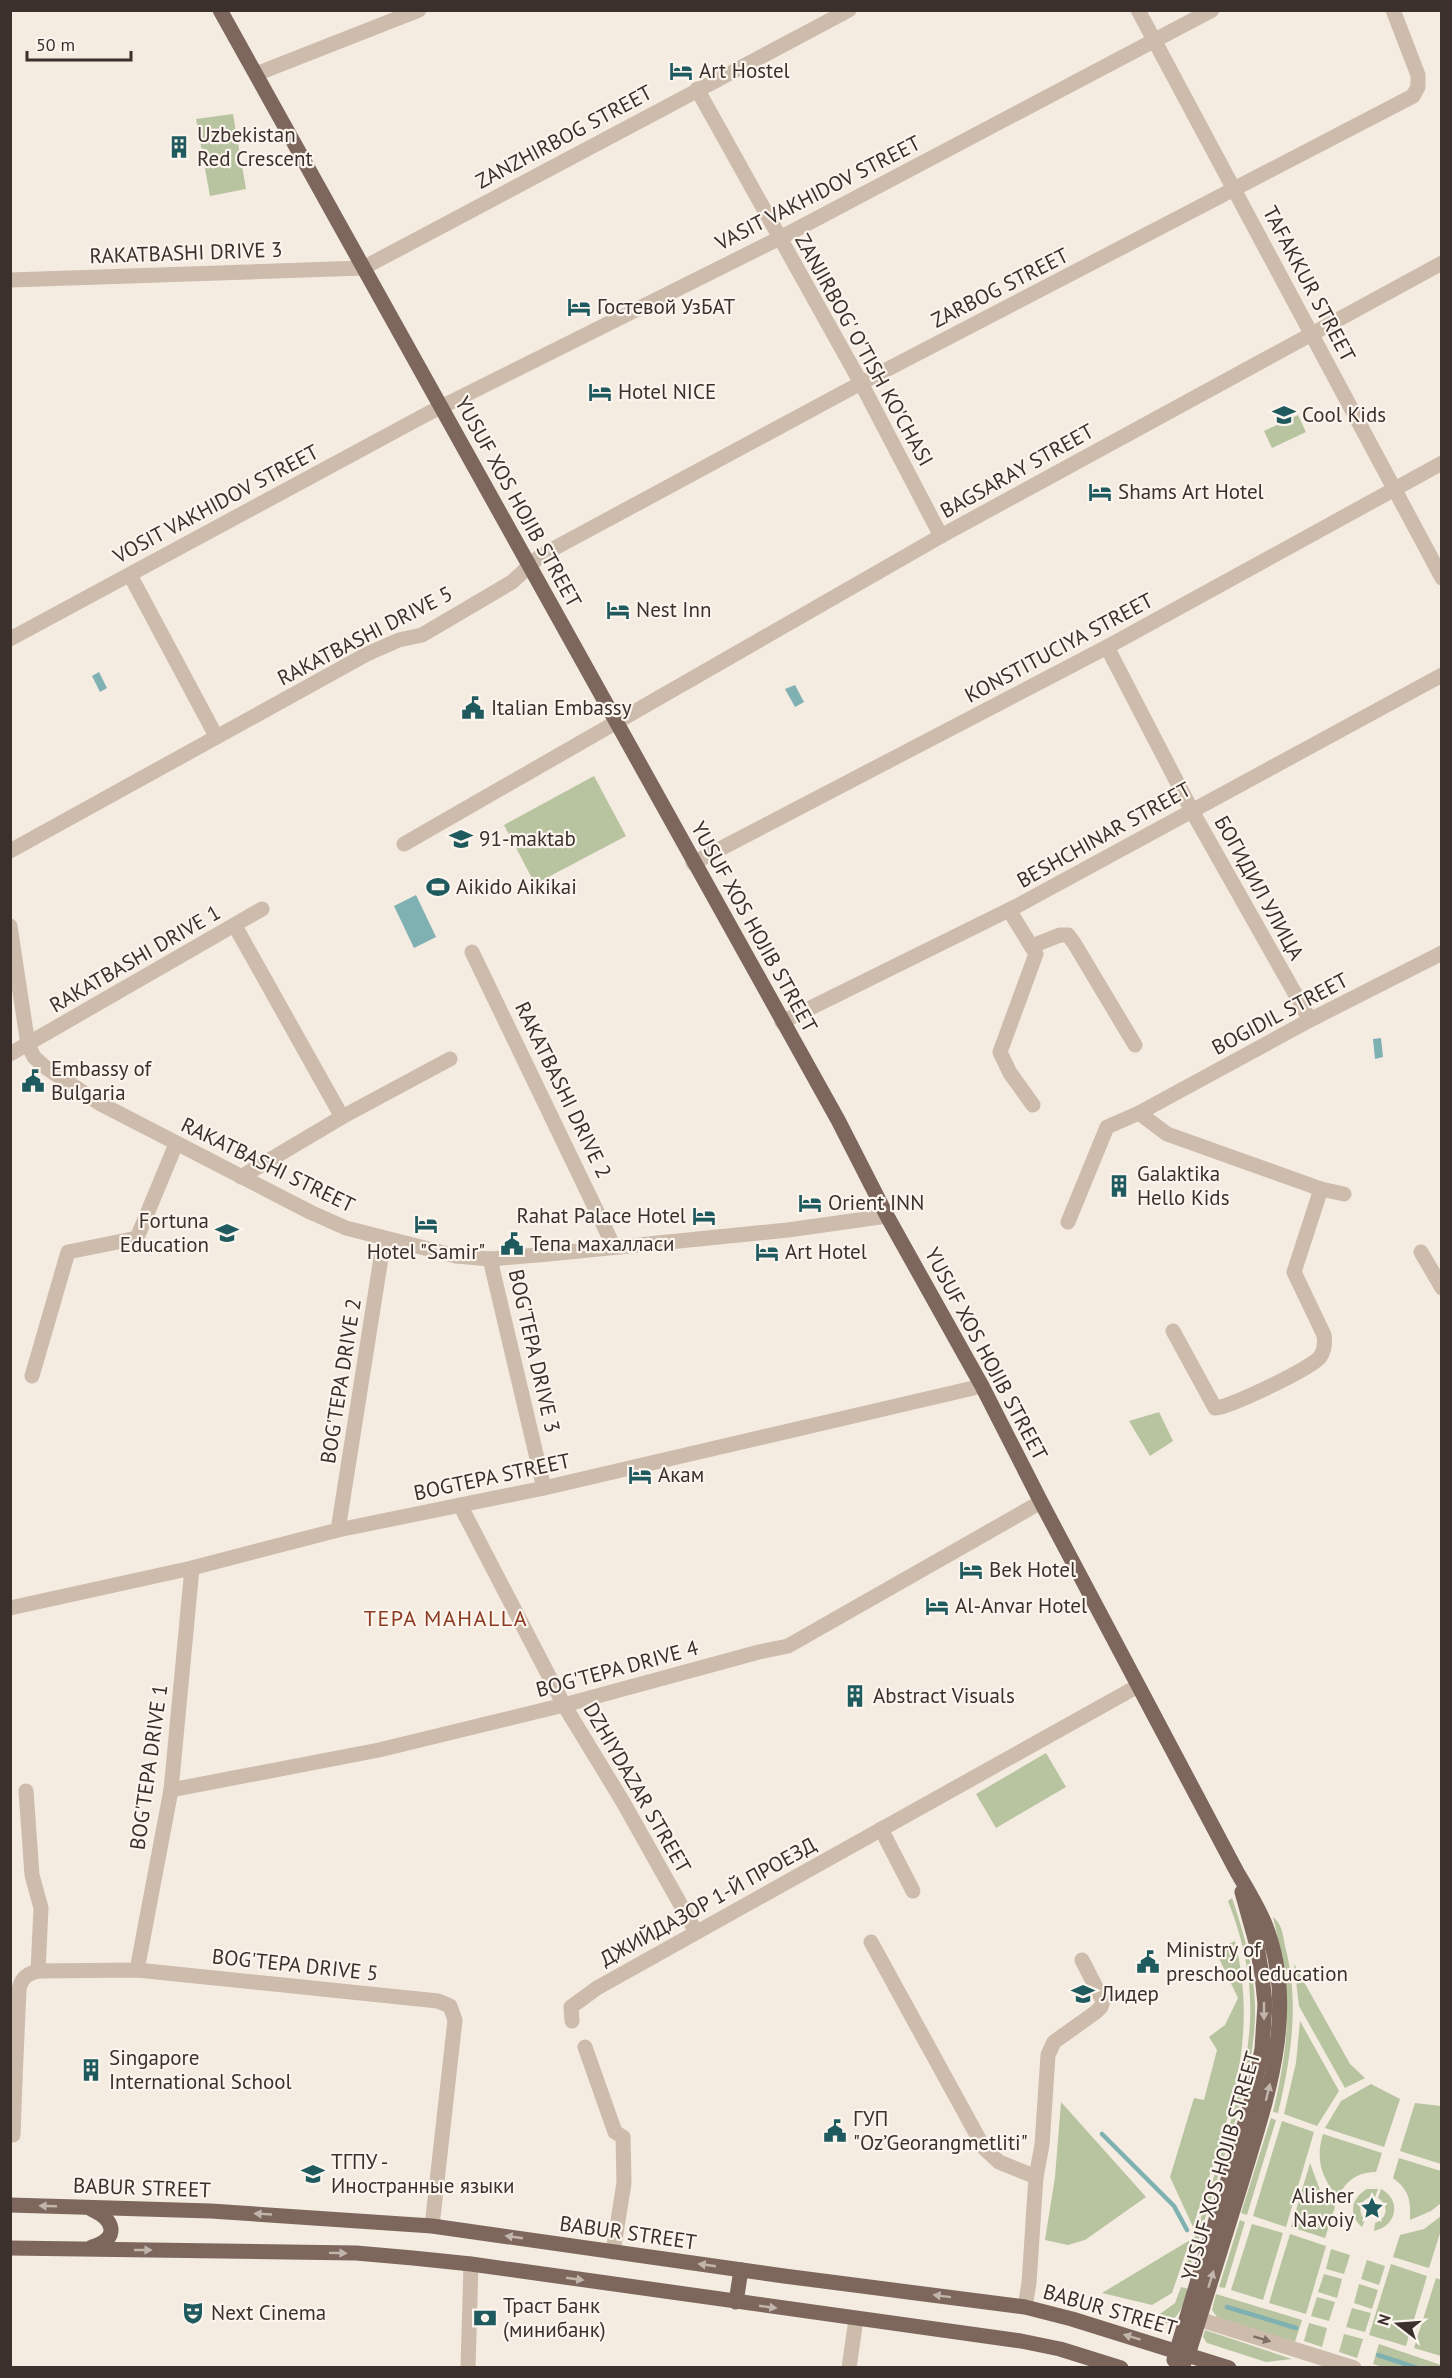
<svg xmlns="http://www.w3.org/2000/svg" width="1452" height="2378" viewBox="0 0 1452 2378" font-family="'PT Sans',sans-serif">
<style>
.green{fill:#b8c4a0}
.water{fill:#7fb0b2}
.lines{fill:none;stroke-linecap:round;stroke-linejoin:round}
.stream{stroke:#7fb0b2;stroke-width:4.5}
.minor{stroke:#cdbbac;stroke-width:15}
.major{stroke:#7d675c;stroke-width:15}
.oneway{fill:#c2b5ac}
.oneway2{fill:#7d6f65}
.labels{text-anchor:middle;stroke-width:4.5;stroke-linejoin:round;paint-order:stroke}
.poi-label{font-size:21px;fill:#3b302b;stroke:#fbf5ee;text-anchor:start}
.street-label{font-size:21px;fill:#3b302b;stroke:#fbf5ee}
.neighbourhood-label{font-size:22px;letter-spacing:1.5px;fill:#8c3b22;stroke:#fbf5ee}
</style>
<rect width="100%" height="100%" fill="#f4ebe1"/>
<g class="green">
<polygon points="233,114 246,189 210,196 196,119"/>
<polygon points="1298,415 1306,432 1272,448 1264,431"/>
<polygon points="594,776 626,836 535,884 504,825"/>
<polygon points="1159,1412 1173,1441 1150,1456 1129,1421"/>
<polygon points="1046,1753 1066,1787 996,1828 976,1794"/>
<path d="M1232,1898C1244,1933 1254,1969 1255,2006C1256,2058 1240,2105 1225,2154C1212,2195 1200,2236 1187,2277L1183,2276C1195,2235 1208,2195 1221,2154C1250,2059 1266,1998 1228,1901Z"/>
<path d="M1273,1917C1282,1924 1283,1935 1285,1946C1300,2002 1291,2058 1278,2113L1273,2112C1291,2036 1292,1993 1273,1917Z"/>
<path d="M1235,1941C1261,2047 1224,2128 1193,2227L1170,2177L1194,2098L1204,2100L1217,2050L1209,2037L1225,2025L1238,1998L1215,1950Z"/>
<polygon points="1294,1964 1350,2064 1365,2078 1345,2088 1299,2006"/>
<polygon points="1300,2021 1339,2091 1317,2126 1284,2114 1296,2063"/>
<polygon points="1371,2084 1400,2099 1384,2147 1325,2128 1341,2101"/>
<polygon points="1061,2102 1146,2197 1085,2240 1068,2245 1045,2240 1055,2177"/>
<polygon points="1415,2103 1441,2106 1441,2164 1400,2151"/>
<polygon points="1271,2118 1276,2120 1247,2215 1241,2213"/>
<polygon points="1282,2121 1314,2132 1286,2227 1253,2216"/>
<path d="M1323,2134L1382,2153L1376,2172C1357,2172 1346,2181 1338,2197C1322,2179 1315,2159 1323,2134Z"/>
<path d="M1399,2158L1441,2171V2203L1431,2211L1410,2220C1411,2200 1409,2190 1393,2178Z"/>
<polygon points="1310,2163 1320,2190 1335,2207 1325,2238 1291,2227"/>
<path d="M1367,2189H1378L1375,2197C1361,2197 1356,2210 1365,2220L1362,2227C1348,2215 1351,2198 1367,2189Z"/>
<path d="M1381,2189C1402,2200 1397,2226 1374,2231L1375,2223C1388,2218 1389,2205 1378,2198Z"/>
<polygon points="1441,2216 1441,2230 1429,2268 1393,2257 1400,2235 1424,2229"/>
<polygon points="1240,2220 1245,2222 1225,2288 1219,2287"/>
<polygon points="1252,2224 1283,2233 1263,2300 1231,2290"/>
<polygon points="1290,2234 1326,2246 1306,2314 1269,2303"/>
<polygon points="1190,2240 1172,2293 1152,2305 1102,2293"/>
<polygon points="1331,2249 1350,2255 1344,2274 1326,2269"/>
<polygon points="1367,2260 1385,2266 1379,2285 1361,2279"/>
<polygon points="1391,2264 1427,2276 1406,2346 1369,2335"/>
<polygon points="1324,2274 1342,2279 1337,2298 1318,2292"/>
<polygon points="1436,2278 1441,2280 1441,2356 1414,2348"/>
<polygon points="1359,2284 1378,2290 1372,2309 1354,2303"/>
<path d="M1181,2287L1189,2289C1183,2306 1176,2328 1154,2325L1157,2316L1175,2303Z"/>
<polygon points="1216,2294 1302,2320 1295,2342 1217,2317 1212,2310"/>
<polygon points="1317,2297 1335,2302 1329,2321 1311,2316"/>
<polygon points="1352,2308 1371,2313 1365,2332 1346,2327"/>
<polygon points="1309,2323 1327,2328 1322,2347 1304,2341"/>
<polygon points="1205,2330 1292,2359 1266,2362 1207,2343 1203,2337"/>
<polygon points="1344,2334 1363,2339 1357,2358 1339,2352"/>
<polygon points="1379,2344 1441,2365 1441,2367 1384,2367 1373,2364"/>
</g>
<g class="water">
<polygon points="99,672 107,688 100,692 92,676"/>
<polygon points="795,685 804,702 795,707 785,689"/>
<polygon points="416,895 436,937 414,948 394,906"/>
<polygon points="1381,1038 1383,1057 1375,1059 1373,1039"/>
</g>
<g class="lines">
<g class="stream">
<polyline points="1102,2134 1174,2206 1187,2230"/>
<polyline points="1227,2307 1296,2328"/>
<polyline points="1378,2355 1417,2368"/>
</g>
<g class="minor">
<polyline points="1138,10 1442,578"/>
<polyline points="256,74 419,10"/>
<polyline points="697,89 861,383 941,536"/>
<polyline points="10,280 363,268 849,10"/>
<polyline points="130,575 216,736"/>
<polyline points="10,639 427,414 780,238 1212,10"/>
<polyline points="1107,647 1192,811 1310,1020"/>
<polyline points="404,844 941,536 1442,263"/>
<polyline points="10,851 367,654 399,640 422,635 512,582 540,556 861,383 1413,96 1418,87 1418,75 1393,10"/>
<polyline points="693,863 1107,647 1442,463"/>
<polyline points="1009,910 1036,954 1000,1052 1010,1073 1033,1105"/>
<polyline points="10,926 28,1045 34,1057 45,1067 99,1103 310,1212 346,1228 456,1256 490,1259 549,1254 788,1230 887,1216"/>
<polyline points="235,926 342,1117"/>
<polyline points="1032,946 1060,935 1068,935 1074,943 1135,1045"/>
<polyline points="472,952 614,1247"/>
<polyline points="782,1022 1017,906 1442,675"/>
<polyline points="10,1054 262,909"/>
<polyline points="1139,1113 1310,1020 1442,953"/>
<polyline points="241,1177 342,1117 450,1059"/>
<polyline points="1068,1222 1107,1127 1139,1113 1167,1134 1321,1189 1344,1194"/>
<polyline points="1421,1252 1442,1288"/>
<polyline points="490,1259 544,1488"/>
<path d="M1173,1331L1215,1408C1230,1407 1312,1368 1320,1357C1325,1350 1325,1342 1324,1335L1294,1272L1321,1189"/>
<polyline points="32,1376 68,1252 137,1238 176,1144"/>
<polyline points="460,1505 564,1705 623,1802 696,1932"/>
<polyline points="338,1530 384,1239"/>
<polyline points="10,1608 192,1568 338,1530 544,1488 982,1386"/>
<polyline points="171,1790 379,1750 564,1705 759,1652 788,1646 1041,1502"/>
<polyline points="26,1791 32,1875 41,1908 38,1971"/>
<polyline points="881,1829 913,1891"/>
<polyline points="871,1942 984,2148 999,2162 1036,2177 1029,2283 1025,2307"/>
<polyline points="137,1970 171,1790 192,1568"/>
<polyline points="572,2021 571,2007 597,1988 1138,1686"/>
<polyline points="585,2047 615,2132 623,2137 624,2183 613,2252"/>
<path d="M10,2080H15L19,1989C22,1977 27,1974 38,1971L137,1970L438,2001L450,2006L455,2020L432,2226"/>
<polyline points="13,2135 15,2080"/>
<polyline points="1036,2177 1042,2145 1048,2055 1054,2042 1096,2012 1101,2007 1103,2001 1082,1960"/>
<polyline points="1189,2316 1354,2368"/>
<polyline points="468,2368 471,2264"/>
<polyline points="849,2368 856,2319"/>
</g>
<g class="major">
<path d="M220,10L838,1120L887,1216L982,1386L1041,1502L1237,1872C1247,1889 1257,1905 1265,1924C1299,2009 1267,2098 1242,2181C1224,2239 1206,2297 1188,2355L1181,2368"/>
<polyline points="10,2205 211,2211 432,2226 784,2276 1025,2307 1072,2319 1229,2368"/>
<path d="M91,2209C115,2219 120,2239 92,2247"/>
<polyline points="10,2248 356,2253 413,2258 471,2264 1021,2341 1060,2349 1121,2368"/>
<polyline points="736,2302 741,2270"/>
<polyline points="1174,2360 1250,2106 1262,2049 1265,2004 1262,1975 1257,1946 1242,1892"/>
</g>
</g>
<defs><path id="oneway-solid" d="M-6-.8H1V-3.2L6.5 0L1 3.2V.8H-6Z" transform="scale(1.5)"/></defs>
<g class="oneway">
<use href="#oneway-solid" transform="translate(1264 2011) rotate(90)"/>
<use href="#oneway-solid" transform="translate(1268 2092) rotate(-76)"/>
<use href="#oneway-solid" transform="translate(48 2206) rotate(-178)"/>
<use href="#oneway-solid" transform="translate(263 2214) rotate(-177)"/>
<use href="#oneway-solid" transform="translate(514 2237) rotate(-172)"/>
<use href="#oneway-solid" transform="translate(143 2250)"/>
<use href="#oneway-solid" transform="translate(338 2253) rotate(1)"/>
<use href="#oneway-solid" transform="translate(707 2265) rotate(-172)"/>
<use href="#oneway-solid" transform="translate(575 2279) rotate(8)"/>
<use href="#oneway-solid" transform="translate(1211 2279) rotate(-73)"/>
<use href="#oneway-solid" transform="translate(942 2296) rotate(-173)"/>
<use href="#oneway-solid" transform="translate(768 2307) rotate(8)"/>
<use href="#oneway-solid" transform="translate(1132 2337) rotate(-163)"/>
</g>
<use class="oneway2" href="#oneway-solid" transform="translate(1262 2339) rotate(17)"/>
<defs>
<g id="hotel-bare" transform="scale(1.8)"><path d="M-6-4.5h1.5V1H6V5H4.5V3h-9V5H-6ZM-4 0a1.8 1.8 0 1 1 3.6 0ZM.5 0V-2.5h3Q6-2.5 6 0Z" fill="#1f5a5e" stroke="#fbf5ee" stroke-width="2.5" paint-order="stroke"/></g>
<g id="building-bare" transform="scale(1.8)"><path d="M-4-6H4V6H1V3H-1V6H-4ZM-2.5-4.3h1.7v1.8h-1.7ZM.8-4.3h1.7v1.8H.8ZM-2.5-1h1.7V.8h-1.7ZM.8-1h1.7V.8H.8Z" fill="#1f5a5e" stroke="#fbf5ee" stroke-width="2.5" paint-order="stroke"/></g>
<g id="school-bare" transform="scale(1.8)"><path d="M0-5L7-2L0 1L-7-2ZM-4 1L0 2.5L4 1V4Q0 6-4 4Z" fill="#1f5a5e" stroke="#fbf5ee" stroke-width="2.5" paint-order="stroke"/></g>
<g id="civic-bare" transform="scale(1.8)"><path d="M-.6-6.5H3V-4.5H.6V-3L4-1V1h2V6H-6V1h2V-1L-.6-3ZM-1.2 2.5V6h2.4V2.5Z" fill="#1f5a5e" stroke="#fbf5ee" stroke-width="2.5" paint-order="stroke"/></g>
<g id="stadium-bare" transform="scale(1.8)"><path d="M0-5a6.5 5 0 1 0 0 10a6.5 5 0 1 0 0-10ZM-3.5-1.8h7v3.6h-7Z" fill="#1f5a5e" stroke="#fbf5ee" stroke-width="2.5" paint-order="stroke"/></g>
<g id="sight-bare" transform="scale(1.8)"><path d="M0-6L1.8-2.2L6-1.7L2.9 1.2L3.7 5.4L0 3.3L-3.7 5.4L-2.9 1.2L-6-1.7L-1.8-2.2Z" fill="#1f5a5e" stroke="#fbf5ee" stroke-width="2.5" paint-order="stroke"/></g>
<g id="theatre-bare" transform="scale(1.8)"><path d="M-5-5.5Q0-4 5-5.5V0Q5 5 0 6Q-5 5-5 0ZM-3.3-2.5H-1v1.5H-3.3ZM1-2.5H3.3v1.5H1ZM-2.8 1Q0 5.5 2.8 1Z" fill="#1f5a5e" stroke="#fbf5ee" stroke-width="2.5" paint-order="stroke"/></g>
<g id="bank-bare" transform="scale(1.8)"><path d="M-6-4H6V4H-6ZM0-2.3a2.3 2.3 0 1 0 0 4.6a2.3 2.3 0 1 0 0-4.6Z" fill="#1f5a5e" stroke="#fbf5ee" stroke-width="2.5" paint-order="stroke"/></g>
</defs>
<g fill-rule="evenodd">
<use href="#hotel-bare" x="681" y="71"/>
<use href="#building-bare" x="179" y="147"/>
<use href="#hotel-bare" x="579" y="307"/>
<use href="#hotel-bare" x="600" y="392"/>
<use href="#school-bare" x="1284" y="415"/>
<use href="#hotel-bare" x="1100" y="492"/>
<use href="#hotel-bare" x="618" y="610"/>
<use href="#civic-bare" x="473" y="708"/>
<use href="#school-bare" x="461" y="839"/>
<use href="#stadium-bare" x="438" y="887"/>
<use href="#civic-bare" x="33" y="1081"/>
<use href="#building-bare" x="1119" y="1186"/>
<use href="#hotel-bare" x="810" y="1203"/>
<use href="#hotel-bare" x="704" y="1216"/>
<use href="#hotel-bare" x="426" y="1224"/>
<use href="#school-bare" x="227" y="1233"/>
<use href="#civic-bare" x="512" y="1244"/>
<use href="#hotel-bare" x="767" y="1252"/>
<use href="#hotel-bare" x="640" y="1475"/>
<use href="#hotel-bare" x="971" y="1570"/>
<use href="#hotel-bare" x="937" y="1606"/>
<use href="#building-bare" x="855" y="1696"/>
<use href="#civic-bare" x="1148" y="1962"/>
<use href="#school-bare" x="1083" y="1994"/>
<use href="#building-bare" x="91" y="2070"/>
<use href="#civic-bare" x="835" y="2131"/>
<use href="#school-bare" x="313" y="2174"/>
<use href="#sight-bare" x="1372" y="2208"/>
<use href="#theatre-bare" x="193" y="2313"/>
<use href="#bank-bare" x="485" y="2318"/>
</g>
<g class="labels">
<g class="poi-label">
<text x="699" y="78">Art Hostel</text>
<text x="197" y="142">Uzbekistan<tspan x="197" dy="24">Red Crescent</tspan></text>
<text x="597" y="314">Гостевой УзБАТ</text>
<text x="618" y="399">Hotel NICE</text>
<text x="1302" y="422">Cool Kids</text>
<text x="1118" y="499">Shams Art Hotel</text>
<text x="636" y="617">Nest Inn</text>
<text x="491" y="715">Italian Embassy</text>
<text x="479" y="846">91-maktab</text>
<text x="456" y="894">Aikido Aikikai</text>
<text x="51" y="1076">Embassy of<tspan x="51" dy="24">Bulgaria</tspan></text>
<text x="1137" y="1181">Galaktika<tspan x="1137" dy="24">Hello Kids</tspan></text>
<text x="828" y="1210">Orient INN</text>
<text x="686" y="1223" text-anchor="end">Rahat Palace Hotel</text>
<text x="209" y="1228" text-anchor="end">Fortuna<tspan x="209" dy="24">Education</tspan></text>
<text x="530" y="1251">Тепа махалласи</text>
<text x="426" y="1259" text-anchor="middle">Hotel "Samir"</text>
<text x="785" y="1259">Art Hotel</text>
<text x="658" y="1482">Акам</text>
<text x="989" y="1577">Bek Hotel</text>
<text x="955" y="1613">Al-Anvar Hotel</text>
<text x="873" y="1703">Abstract Visuals</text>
<text x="1166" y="1957">Ministry of<tspan x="1166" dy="24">preschool education</tspan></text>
<text x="1101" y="2001">Лидер</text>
<text x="109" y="2065">Singapore<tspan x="109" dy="24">International School</tspan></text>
<text x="853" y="2126">ГУП<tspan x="853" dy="24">"Oz’Georangmetliti"</tspan></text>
<text x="331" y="2169">ТГПУ -<tspan x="331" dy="24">Иностранные языки</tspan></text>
<text x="1354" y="2203" text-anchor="end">Alisher<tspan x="1354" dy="24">Navoiy</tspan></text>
<text x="503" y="2313">Траст Банк<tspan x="503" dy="24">(минибанк)</tspan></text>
<text x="211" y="2320">Next Cinema</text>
</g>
<g class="street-label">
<text transform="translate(564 137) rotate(-28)" y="7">ZANZHIRBOG STREET</text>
<text transform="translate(818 193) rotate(-27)" y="7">VASIT VAKHIDOV STREET</text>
<text transform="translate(186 253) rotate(-2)" y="7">RAKATBASHI DRIVE 3</text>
<text transform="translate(1309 284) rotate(62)" y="7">TAFAKKUR STREET</text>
<text transform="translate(1000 288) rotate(-27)" y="7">ZARBOG STREET</text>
<text transform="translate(864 350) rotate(61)" y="7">ZANJIRBOG' O'TISH KO'CHASI</text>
<text transform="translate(1017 471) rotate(-29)" y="7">BAGSARАY STREET</text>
<text transform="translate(518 502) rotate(61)" y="7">YUSUF XOS HOJIB STREET</text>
<text transform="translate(216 504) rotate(-28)" y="7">VOSIT VAKHIDOV STREET</text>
<text transform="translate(365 636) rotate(-27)" y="7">RAKATBASHI DRIVE 5</text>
<text transform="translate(1059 648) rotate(-28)" y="7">KONSTITUCIYA STREET</text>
<text transform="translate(1104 835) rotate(-29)" y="7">BESHCHINAR STREET</text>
<text transform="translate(1259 888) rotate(61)" y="7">БОГИДИЛ УЛИЦА</text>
<text transform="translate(754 927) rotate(61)" y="7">YUSUF XOS HOJIB STREET</text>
<text transform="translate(135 959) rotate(-30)" y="7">RAKATBASHI DRIVE 1</text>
<text transform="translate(1280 1014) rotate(-28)" y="7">BOGIDIL STREET</text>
<text transform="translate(563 1090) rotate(64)" y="7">RAKATBASHI DRIVE 2</text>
<text transform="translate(268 1165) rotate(26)" y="7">RAKATBASHI STREET</text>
<text transform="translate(534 1351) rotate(77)" y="7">BOG'TEPA DRIVE 3</text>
<text transform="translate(986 1354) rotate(62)" y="7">YUSUF XOS HOJIB STREET</text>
<text transform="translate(341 1381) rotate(-81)" y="7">BOG'TEPA DRIVE 2</text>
<text transform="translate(492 1477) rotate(-12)" y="7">BOGTEPA STREET</text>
<text transform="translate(617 1669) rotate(-15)" y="7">BOG'TEPA DRIVE 4</text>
<text transform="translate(149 1767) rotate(-82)" y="7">BOG'TEPA DRIVE 1</text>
<text transform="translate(637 1788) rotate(60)" y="7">DZHIYDAZAR STREET</text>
<text transform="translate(708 1902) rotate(-29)" y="7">ДЖИЙДАЗОР 1-Й ПРОЕЗД</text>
<text transform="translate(295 1965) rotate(6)" y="7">BOG'TEPA DRIVE 5</text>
<text transform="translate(1221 2166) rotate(-74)" y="7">YUSUF XOS HOJIB STREET</text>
<text transform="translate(142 2188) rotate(2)" y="7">BABUR STREET</text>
<text transform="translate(628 2233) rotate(8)" y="7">BABUR STREET</text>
<text transform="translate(1110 2310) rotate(16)" y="7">BABUR STREET</text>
</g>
<g class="neighbourhood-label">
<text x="446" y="1626">TEPA MAHALLA</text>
</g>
</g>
<rect width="1452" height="2378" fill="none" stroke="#3b302b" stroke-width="24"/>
<g transform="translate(1398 2324) rotate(287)" stroke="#fbf5ee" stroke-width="4.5" paint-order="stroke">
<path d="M0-4.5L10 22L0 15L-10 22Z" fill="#3b302b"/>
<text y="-9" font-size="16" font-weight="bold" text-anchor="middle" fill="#3b302b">N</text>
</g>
<path d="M27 51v9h104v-9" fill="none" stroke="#3b302b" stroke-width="3"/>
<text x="36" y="51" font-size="18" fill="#3b302b" stroke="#fbf5ee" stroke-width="4.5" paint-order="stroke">50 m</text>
</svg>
